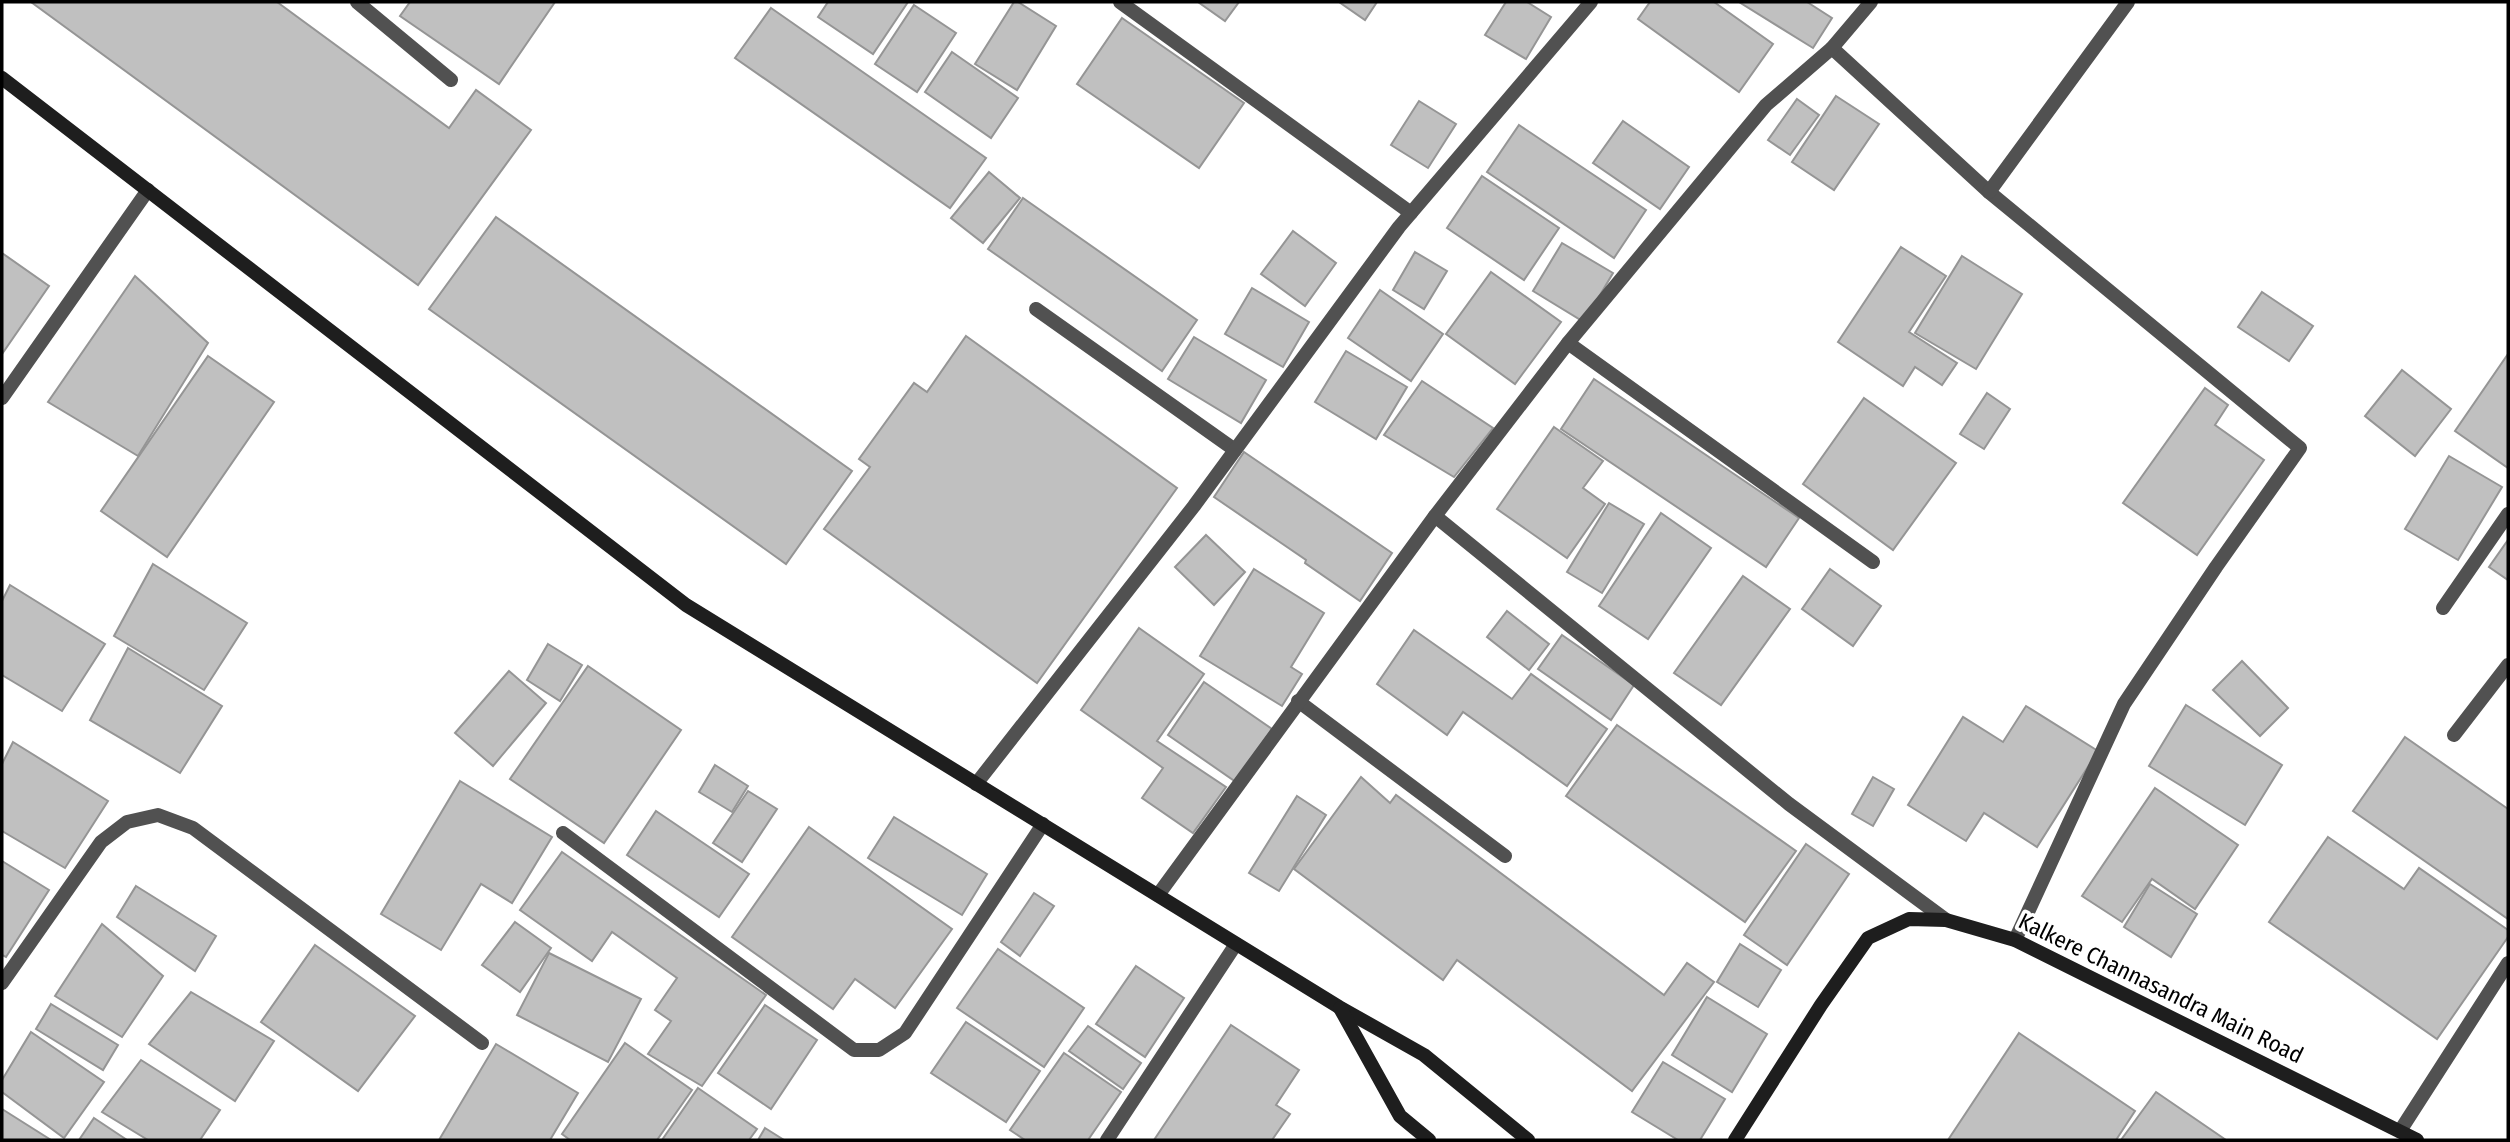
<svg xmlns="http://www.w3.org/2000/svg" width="2510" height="1142" viewBox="0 0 2510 1142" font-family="'Fira Sans Condensed',sans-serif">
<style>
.building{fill:#c0c0c0;stroke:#959595;stroke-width:2}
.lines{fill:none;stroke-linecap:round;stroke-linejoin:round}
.lane{stroke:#515151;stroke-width:14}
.street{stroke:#515151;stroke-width:14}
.secondary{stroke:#1e1e1e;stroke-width:14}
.labels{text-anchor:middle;stroke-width:7;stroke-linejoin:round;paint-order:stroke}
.street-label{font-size:23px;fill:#000;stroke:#fff}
</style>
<rect width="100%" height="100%" fill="#fff"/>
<g class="building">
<polygon points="31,2 277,2 449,128 476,90 531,130 418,285"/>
<polygon points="410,2 555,2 499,84 400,16"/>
<polygon points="828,2 908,2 873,54 818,17"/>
<polygon points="1014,2 1018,2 1056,26 1017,90 975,64"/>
<polygon points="1198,2 1239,2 1225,21"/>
<polygon points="1339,2 1377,2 1365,20"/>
<polygon points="1506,2 1527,2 1551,17 1526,59 1485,35"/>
<polygon points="1650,2 1714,2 1773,44 1739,92 1638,19"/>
<polygon points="1739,2 1807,2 1832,18 1813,48"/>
<polygon points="914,5 956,33 917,92 875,64"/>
<polygon points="771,8 986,158 950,208 735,58"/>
<polygon points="1122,18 1244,103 1199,168 1077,84"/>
<polygon points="952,52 1018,98 991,138 925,92"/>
<polygon points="1836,96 1879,124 1834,190 1792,162"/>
<polygon points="1797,99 1819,115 1790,155 1768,140"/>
<polygon points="1419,101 1456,124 1428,168 1391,145"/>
<polygon points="1623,121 1689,167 1660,209 1593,163"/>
<polygon points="1519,125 1646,210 1614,258 1487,172"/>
<polygon points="989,172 1020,198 983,243 951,218"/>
<polygon points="1482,176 1559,228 1524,280 1447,228"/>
<polygon points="1023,198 1197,320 1162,371 988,249"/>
<polygon points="496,217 852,471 786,564 429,309"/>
<polygon points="1293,231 1336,263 1305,306 1261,274"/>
<polygon points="1562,243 1613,273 1584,322 1533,291"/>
<polygon points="1901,247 1946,276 1909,332 1957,363 1942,385 1915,367 1903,386 1838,342"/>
<polygon points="1415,252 1447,271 1424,309 1393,290"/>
<polygon points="2,253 49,286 2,354"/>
<polygon points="1962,256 2022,294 1976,369 1915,333"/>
<polygon points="1491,272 1561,322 1515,384 1446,334"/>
<polygon points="135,276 208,343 138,456 48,402"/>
<polygon points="1252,288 1309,322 1283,367 1225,334"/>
<polygon points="1380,290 1443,334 1411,381 1348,338"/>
<polygon points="2262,292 2313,326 2289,361 2238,327"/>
<polygon points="966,336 1177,488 1037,683 824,529 870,467 859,459 914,383 927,392"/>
<polygon points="1194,337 1266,380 1241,423 1168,379"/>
<polygon points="1346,351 1407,387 1376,439 1315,402"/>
<polygon points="2508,354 2508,468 2455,431"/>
<polygon points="208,356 274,402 167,557 101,511"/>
<polygon points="2402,370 2451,409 2415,456 2365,416"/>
<polygon points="1594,379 1799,518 1766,567 1561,429"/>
<polygon points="1422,381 1493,428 1454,477 1384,435"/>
<polygon points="2205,388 2228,405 2215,425 2264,460 2197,555 2123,503"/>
<polygon points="1987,393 2010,409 1984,449 1960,434"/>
<polygon points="1864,398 1956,463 1893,550 1803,484"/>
<polygon points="1554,427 1603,461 1583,488 1605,504 1567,558 1497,509"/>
<polygon points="1244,452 1392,553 1360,601 1305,563 1306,560 1214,497"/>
<polygon points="2449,456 2502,487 2458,560 2405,529"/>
<polygon points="1609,503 1644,524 1602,593 1567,572"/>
<polygon points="1661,513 1711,548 1648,639 1599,606"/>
<polygon points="1206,535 1245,572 1214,605 1175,567"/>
<polygon points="2508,540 2508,580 2489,567"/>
<polygon points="153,564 247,623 204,690 114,636"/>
<polygon points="1254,569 1324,613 1291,667 1302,674 1282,706 1200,656"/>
<polygon points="1830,569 1881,606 1853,646 1802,609"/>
<polygon points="1743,576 1790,609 1721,705 1674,673"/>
<polygon points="10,585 105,644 62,711 2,675 2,601"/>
<polygon points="1507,611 1549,644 1529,670 1487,637"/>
<polygon points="1139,628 1204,674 1157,741 1226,787 1193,833 1142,798 1163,768 1081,710"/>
<polygon points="1414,630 1512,699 1531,674 1607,729 1567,786 1463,712 1447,735 1377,684"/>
<polygon points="1562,635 1634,685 1611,720 1538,669"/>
<polygon points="548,644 582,665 560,701 527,680"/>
<polygon points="128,648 222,706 180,773 90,720"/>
<polygon points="2242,661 2288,708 2260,736 2213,690"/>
<polygon points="588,666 681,730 604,843 510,779"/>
<polygon points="509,671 546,703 493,766 455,733"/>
<polygon points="1204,682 1272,729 1236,782 1168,735"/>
<polygon points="2186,705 2282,765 2245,825 2149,766"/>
<polygon points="2026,706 2098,751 2037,847 1984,813 1966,841 1908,805 1963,717 2003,742"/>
<polygon points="1617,725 1796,851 1745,922 1566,796"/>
<polygon points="2405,737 2508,809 2508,919 2353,811"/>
<polygon points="13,742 108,801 65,868 2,831 2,764"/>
<polygon points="715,765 748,786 732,812 699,792"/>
<polygon points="1361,777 1390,803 1396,795 1664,995 1687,963 1714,982 1632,1091 1457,960 1443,980 1294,869"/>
<polygon points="1873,777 1894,789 1873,826 1852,814"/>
<polygon points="460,781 552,837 512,903 481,884 441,950 381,914"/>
<polygon points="2155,788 2238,845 2195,909 2152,879 2122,922 2082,896"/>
<polygon points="748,791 777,809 742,862 713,843"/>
<polygon points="1297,796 1326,815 1279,891 1249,873"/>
<polygon points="656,811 749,874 719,917 627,855"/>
<polygon points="894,817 987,874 962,915 868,858"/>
<polygon points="809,827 952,929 895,1008 855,979 833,1009 732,937"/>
<polygon points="2328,837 2404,889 2419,868 2508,930 2508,937 2437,1039 2269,922"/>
<polygon points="1806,844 1849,874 1787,965 1744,935"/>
<polygon points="562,852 766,995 702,1086 648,1054 671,1021 655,1010 677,978 612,932 592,961 520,910"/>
<polygon points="2,861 49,890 6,957 2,955"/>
<polygon points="2150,884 2197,914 2171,957 2124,927"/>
<polygon points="136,886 216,936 195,971 117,917"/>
<polygon points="1034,893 1054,906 1020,956 1001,942"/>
<polygon points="515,922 551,948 520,992 482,965"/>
<polygon points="102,924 163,976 122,1037 55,996"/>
<polygon points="1740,944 1781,970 1758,1007 1717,982"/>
<polygon points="315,945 415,1016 358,1091 261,1022"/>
<polygon points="998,949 1084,1008 1044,1067 957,1008"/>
<polygon points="549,953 641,999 608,1062 517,1015"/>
<polygon points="1136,966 1184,998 1145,1057 1096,1024"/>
<polygon points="191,992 274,1041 235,1101 149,1044"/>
<polygon points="1707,997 1767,1034 1732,1092 1672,1055"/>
<polygon points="51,1004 118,1045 103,1070 36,1029"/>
<polygon points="765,1005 817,1040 771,1109 718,1073"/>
<polygon points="966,1022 1040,1071 1006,1122 931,1073"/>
<polygon points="1231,1025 1299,1070 1276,1105 1290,1114 1272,1140 1154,1140"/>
<polygon points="1088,1026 1141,1063 1123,1089 1069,1051"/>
<polygon points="31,1032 104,1082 64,1138 2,1092 2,1080"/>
<polygon points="2019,1033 2135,1111 2116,1140 1948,1140"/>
<polygon points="625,1043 692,1090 657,1140 570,1140 562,1134"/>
<polygon points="496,1044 578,1093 550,1140 439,1140"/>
<polygon points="1064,1053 1121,1092 1088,1140 1025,1140 1010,1130"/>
<polygon points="141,1060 220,1110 200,1140 148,1140 102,1112"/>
<polygon points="1663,1062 1725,1099 1700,1140 1678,1140 1632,1112"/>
<polygon points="698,1088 757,1129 749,1140 662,1140"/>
<polygon points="2156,1092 2226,1140 2121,1140"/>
<polygon points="2,1109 51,1140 2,1140"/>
<polygon points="94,1118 127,1140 79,1140"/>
<polygon points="765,1128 784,1140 758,1140"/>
</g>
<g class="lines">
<polyline class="lane" points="357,2 451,80"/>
<g class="street">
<polyline points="1120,2 1411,213"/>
<polyline points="1832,48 1989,192 2300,448 2216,567 2124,704 2015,940"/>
<polyline points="1989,192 2128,2"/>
<polyline points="1036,309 1235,450"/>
<polyline points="1568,343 1873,562"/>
<polyline points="2,398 148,190"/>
<polyline points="1435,516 1789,804 1946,920"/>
<polyline points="2443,608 2508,514"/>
<polyline points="1298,701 1505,856"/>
<polyline points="2454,735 2508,665"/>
<polyline points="976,784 1194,506 1399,227 1591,2"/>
<polyline points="563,833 854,1050 879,1050 905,1033 1043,824"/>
<polyline points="1158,895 1435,516 1568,343 1766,105 1832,48 1871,2"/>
<polyline points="2,983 101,842 127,822 158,815 193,828 482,1043"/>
<polyline points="2400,1131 2508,963"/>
<polyline points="1107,1140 1236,944"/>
</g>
<g class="secondary">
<polyline points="2,78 686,605 1339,1007 1424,1055 1528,1140"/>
<polyline points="1340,1008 1400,1116 1429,1140"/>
<polyline points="1735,1140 1821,1005 1868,938 1909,919 1946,920 2015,940 2417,1140"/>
</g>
</g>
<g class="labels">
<g class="street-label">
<text transform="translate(2161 988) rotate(26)" y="8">Kalkere Channasandra Main Road</text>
</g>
</g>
<rect width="2510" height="1142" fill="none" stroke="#000000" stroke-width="7"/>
</svg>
